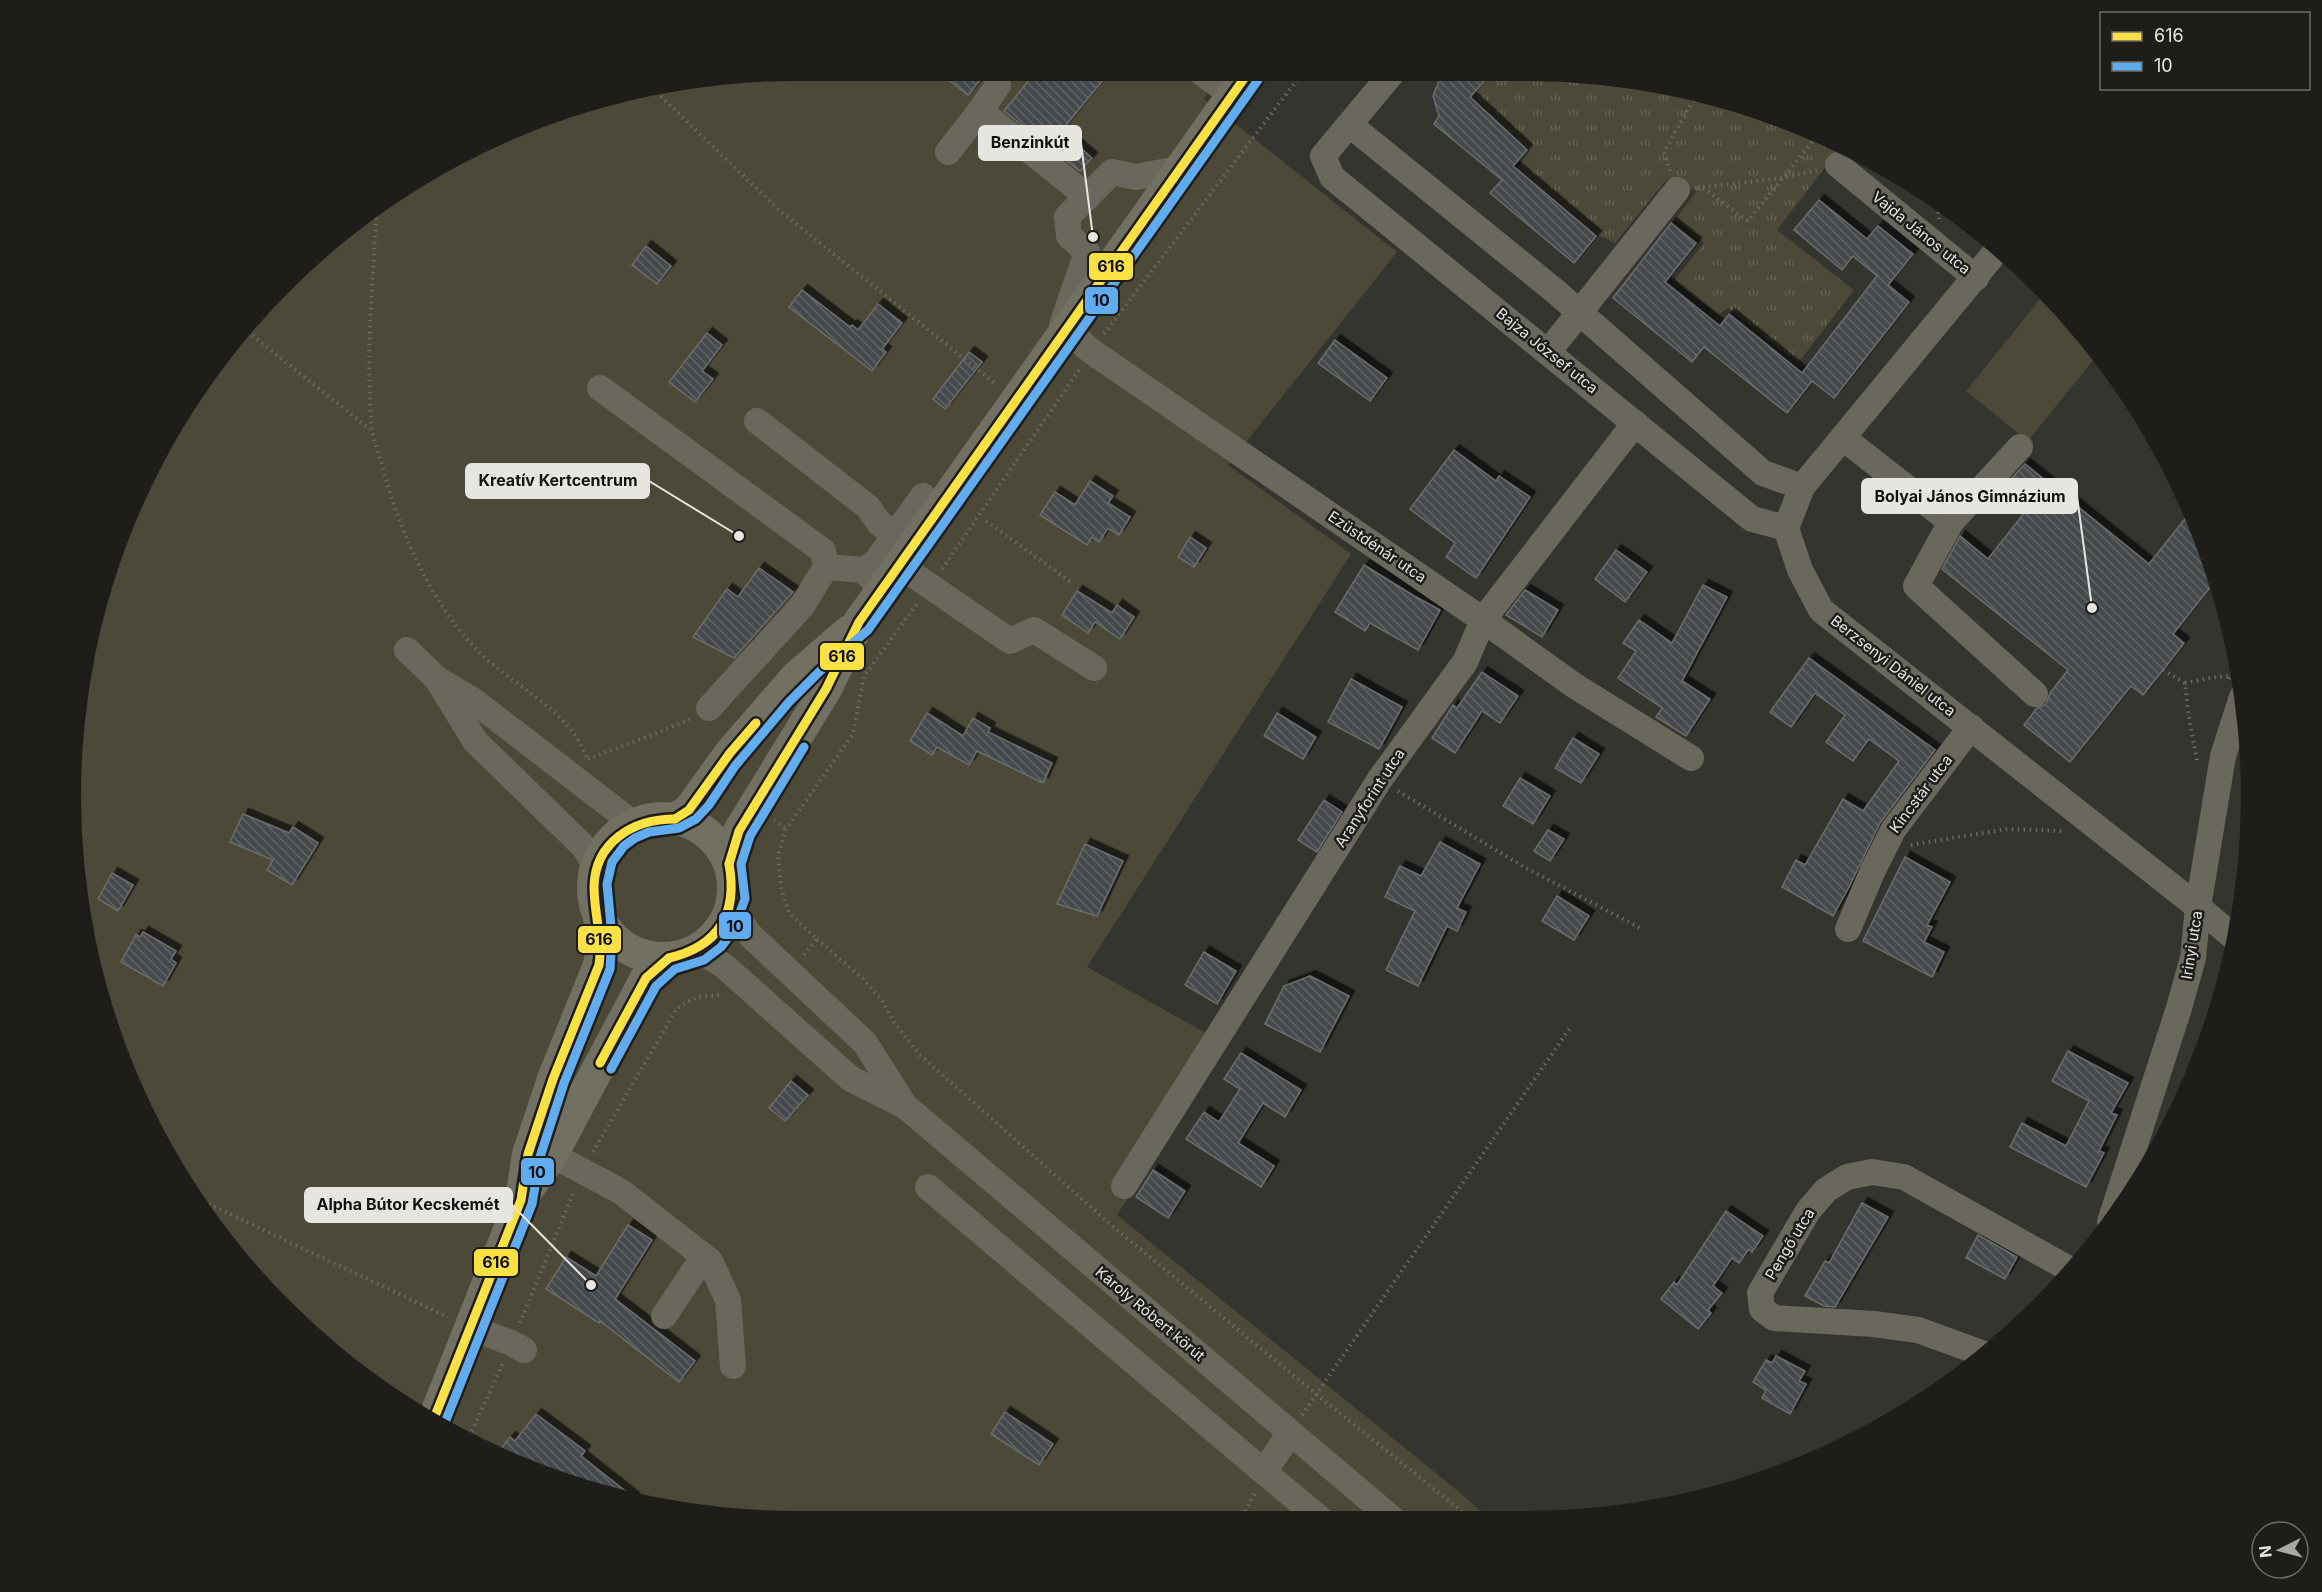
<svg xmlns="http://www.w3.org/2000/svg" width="2322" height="1592" viewBox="0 0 2322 1592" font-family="Inter,sans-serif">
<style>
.green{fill:#4d4939}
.park{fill:url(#park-tufts)}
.building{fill:url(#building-back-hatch);stroke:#6b6d6b;stroke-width:1.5;filter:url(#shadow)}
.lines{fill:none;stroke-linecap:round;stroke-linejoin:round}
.path{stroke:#6c6a62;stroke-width:4;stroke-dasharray:1.5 4.5;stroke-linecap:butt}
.minor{stroke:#6a675c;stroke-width:26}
.major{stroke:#727062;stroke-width:32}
.bus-1-casing{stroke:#1e1d19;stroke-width:14}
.bus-2-casing{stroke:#1e1d19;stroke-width:14}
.bus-1{stroke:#fbe143;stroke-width:9}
.bus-2{stroke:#60acee;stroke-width:9}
.labels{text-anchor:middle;stroke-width:5;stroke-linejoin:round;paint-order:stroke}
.street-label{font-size:15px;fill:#e7e5e0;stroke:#1e1d19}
.leader{fill:none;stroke:#e7e5e0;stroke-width:2}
.callout-dot{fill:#e7e5e0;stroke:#1e1d19;stroke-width:2}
.callout{fill:#e7e5e0;stroke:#e7e5e0;stroke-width:2}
.callout-label{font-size:16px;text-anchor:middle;font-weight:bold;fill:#111}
.line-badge{stroke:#1e1d19;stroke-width:2}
.pale-badge-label{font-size:16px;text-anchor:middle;font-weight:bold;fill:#111}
</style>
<defs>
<pattern id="park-tufts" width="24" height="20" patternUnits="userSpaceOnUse" patternTransform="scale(1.5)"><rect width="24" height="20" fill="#4d4939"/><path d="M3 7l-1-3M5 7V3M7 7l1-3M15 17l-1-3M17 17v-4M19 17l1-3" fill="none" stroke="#676355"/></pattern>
<pattern id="building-back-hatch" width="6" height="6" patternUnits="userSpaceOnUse" patternTransform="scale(1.5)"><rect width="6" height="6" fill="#454a4c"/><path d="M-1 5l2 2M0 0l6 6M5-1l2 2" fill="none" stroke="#606466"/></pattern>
<filter id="shadow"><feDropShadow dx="5.5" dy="-5.5" stdDeviation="0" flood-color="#0009"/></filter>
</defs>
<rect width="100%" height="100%" fill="#353530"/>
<g class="green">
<polygon points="1222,73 1204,99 1397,252 1228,465 1351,554 1087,967 1226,1044 1117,1215 1458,1491 1492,1521 796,1522 655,1508 475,1447 355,1372 283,1309 168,1158 126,1073 85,938 72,748 85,654 126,519 221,354 283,283 393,193 563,109 701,77"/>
<polygon points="2046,292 2098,354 2028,441 1966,391"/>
</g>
<polygon class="park" points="1489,71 1526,71 1667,84 1843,144 1777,230 1854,290 1798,363 1728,308 1718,315 1674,281 1704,243 1675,219 1697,191 1667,179 1615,243 1590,231 1516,170 1530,151 1467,97"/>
<g class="building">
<polygon points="1443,71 1493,71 1470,97 1527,150 1513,166 1596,236 1574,263 1490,193 1502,180 1434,124 1439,116 1433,96"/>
<polygon points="1034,74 1108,74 1061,131 1092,158 1080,171 1004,111"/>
<polygon points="942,75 984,75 968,95"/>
<polygon points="1819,200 1867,239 1878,226 1913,254 1888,285 1909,302 1834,398 1812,381 1787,413 1704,347 1692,362 1613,298 1671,223 1696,243 1665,282 1720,326 1729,314 1802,373 1877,276 1853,256 1842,270 1794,230"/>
<polygon points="646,246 671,266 657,284 632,265"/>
<polygon points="802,290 850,327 852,325 858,330 878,304 902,323 882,349 886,352 872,371 789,307"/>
<polygon points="707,333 722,345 702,371 713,379 695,402 669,382"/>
<polygon points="1335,340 1387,378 1370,401 1318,363"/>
<polygon points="969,352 982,362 945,409 933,399"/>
<polygon points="1454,450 1496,481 1499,476 1530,497 1476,578 1446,557 1455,543 1410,509"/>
<polygon points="2025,464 2149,564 2192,510 2215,581 2173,634 2184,643 2163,670 2143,695 2131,686 2070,762 2024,725 2037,708 2046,704 2050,693 2068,670 1942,569 1960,536 1988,559 2025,512 1999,492"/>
<polygon points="1090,481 1113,496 1108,503 1130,517 1119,535 1108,528 1099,542 1092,537 1087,545 1040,515 1055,492 1075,505"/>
<polygon points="1190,537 1206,548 1194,567 1178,557"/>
<polygon points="1616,550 1647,572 1625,602 1595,579"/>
<polygon points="1364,565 1414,596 1440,610 1418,650 1370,623 1365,631 1335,612"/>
<polygon points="759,568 793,592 734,658 693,637 727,589 738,597"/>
<polygon points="1703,585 1727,597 1682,681 1710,699 1686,736 1656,717 1662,708 1618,678 1636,651 1623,643 1639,620 1672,643"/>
<polygon points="1525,590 1558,610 1542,637 1506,615"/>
<polygon points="1077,591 1112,613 1117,605 1134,617 1120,639 1095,622 1088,633 1062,615"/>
<polygon points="1809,658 1935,750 1880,823 1849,887 1833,916 1782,887 1796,860 1805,865 1843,799 1863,811 1899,761 1869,739 1853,761 1826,742 1845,715 1815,693 1791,727 1770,712"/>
<polygon points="1482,672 1518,696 1500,723 1482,711 1455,753 1432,738 1453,705 1457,708"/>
<polygon points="1351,679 1402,707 1379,749 1328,722"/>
<polygon points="927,713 963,736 973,718 990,728 988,732 1052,763 1043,783 977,751 969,765 937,747 932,755 910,741"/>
<polygon points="1277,713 1316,737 1303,759 1264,736"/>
<polygon points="1573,738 1599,754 1581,783 1555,768"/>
<polygon points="1520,778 1550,796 1533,824 1503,806"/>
<polygon points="1324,800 1342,812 1317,852 1298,840"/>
<polygon points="243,814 289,833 293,827 318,843 292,885 267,870 273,860 230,842"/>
<polygon points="1548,830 1564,839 1550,861 1534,851"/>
<polygon points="1440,842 1480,864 1457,908 1466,912 1457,931 1447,926 1418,986 1386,970 1415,911 1385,897 1400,866 1421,876"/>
<polygon points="1085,844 1123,861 1097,916 1057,904"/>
<polygon points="1905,857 1950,882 1927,925 1932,927 1924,942 1944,952 1932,977 1863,941"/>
<polygon points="112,873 133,885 118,911 98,899"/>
<polygon points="1557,896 1589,916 1574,940 1542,921"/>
<polygon points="143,932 176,951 171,959 176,963 163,986 121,962 136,935 140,937"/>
<polygon points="1204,952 1236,971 1217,1004 1185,985"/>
<polygon points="1310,976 1349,996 1320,1052 1265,1024 1284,986"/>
<polygon points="2068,1051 2128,1083 2111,1113 2117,1115 2099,1151 2104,1153 2086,1187 2010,1147 2022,1123 2066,1146 2089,1101 2052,1081"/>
<polygon points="1241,1053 1301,1090 1285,1117 1263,1103 1238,1143 1274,1166 1261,1187 1186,1139 1204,1112 1219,1122 1240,1089 1224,1079"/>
<polygon points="791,1081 808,1095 785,1121 769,1108"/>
<polygon points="1153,1170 1185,1191 1168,1218 1136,1197"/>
<polygon points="1862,1203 1888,1217 1835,1307 1824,1306 1805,1296 1825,1261 1829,1263"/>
<polygon points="1726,1211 1763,1236 1752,1252 1749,1249 1739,1263 1732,1258 1713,1286 1722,1293 1708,1310 1711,1313 1698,1329 1661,1299 1674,1282 1677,1285"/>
<polygon points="628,1225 652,1240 615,1299 695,1361 679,1382 600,1321 599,1323 546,1289 566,1257 596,1276"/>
<polygon points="1978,1235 2017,1257 2005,1279 1966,1258"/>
<polygon points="1776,1356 1805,1371 1799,1381 1806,1384 1790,1414 1762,1398 1766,1390 1753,1382 1766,1360 1772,1363"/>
<polygon points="1005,1412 1053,1444 1039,1465 991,1434"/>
<polygon points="536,1414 585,1451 581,1456 634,1498 633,1500 497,1454 510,1437 515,1441"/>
</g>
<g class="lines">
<g class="path">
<polyline points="652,88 780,211 997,385"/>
<polyline points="1818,136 1827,149"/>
<polyline points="1670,171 1664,152 1697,94"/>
<polyline points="1697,188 1783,178 1817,170"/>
<polyline points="1703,188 1748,221 1817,136"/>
<polyline points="1938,200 1939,219"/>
<path d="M377,206C373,280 365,355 372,429C374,442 379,456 383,469C401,534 429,599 476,649C510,685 573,711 587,760"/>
<polyline points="243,328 372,431"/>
<polyline points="1104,334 1303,72"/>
<polyline points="986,521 1072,583"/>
<polyline points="942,569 1079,370"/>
<polyline points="2163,670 2185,683 2188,711 2197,761"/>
<polyline points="2229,679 2238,659"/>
<polyline points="2185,683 2216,677 2232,676"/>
<path d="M588,759C622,746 658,734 692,718"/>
<polyline points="1398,791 1524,867 1640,928"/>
<polyline points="774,820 786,829"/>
<polyline points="1911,845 2007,829 2064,831"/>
<polyline points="817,939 863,979 882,1000 894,1022 919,1054 1111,1225 1316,1394 1475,1522"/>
<polyline points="804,955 817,939 789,913 781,887 778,856 786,829 853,734 864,676 917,604"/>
<polyline points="593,1152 677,1008 697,997 719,995 721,997"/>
<polyline points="198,1199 448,1317"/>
<polyline points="520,1323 574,1191"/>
<polyline points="1302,1415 1570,1028"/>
<polyline points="467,1442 503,1363"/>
<polyline points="1240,1522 1255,1493"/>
</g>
<g class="minor">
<polyline points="1393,72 1323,156 1332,177 1752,519 1786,528"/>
<polyline points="1202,73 1232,95"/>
<polyline points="980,111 998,85"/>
<polyline points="1350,125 1555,291 1763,473 1802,487"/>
<polyline points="948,152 980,111 1088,197"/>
<polyline points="1838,165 1976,278"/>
<polyline points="1998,249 1802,487 1786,528 1800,570 1821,610 2198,907 2237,940"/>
<polyline points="1062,325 1087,252 1069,236 1067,217 1112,172 1136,177 1178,169"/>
<polyline points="1066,330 1091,351 1483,620 1575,686 1691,758"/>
<polyline points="1548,352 1677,190"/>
<polyline points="600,388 823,551 826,567"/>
<polyline points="757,421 868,507 879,523 912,546"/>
<polyline points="1843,438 1951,522 1916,586 2035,694"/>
<polyline points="1951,522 2020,447"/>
<polyline points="899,565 1010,641 1034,630 1094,668"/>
<polyline points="863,570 875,563 923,496"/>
<polyline points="407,650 437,679 474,701 634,824"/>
<polyline points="439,682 475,741 585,848 596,868"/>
<polyline points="709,708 802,606 826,567 863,570 883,589"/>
<polyline points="730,908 751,936 865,1043 905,1106"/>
<polyline points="1848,929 1873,870 1893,830 1971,727"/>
<polyline points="697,950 723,965 851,1079 905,1106 1396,1522"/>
<polyline points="552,1155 620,1191 710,1261 728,1300 733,1366"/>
<polyline points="1124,1186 1380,779 1465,662 1483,620 1635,423"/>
<polyline points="928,1187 1264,1472 1290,1433"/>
<polyline points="2110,1222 2179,1008 2193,958 2198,907 2223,756 2242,697"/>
<polyline points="664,1316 704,1256"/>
<polyline points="470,1327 511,1343 524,1350"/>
<polyline points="1984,1354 1918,1330 1874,1324 1774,1318 1762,1309 1760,1293 1808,1211 1826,1190 1847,1177 1872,1172 1904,1177 2071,1270"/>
<polyline points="1264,1472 1324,1522"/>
</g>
<g class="major">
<circle cx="663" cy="888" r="70"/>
<polyline points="675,819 689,810 730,753 797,676 849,631"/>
<polyline points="729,864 739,831 826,689 859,622 1248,73"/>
<polyline points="526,1192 552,1155 646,978 669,958"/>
<polyline points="433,1421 521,1200 528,1154 553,1079 599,965 602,949 599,916"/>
</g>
<g class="bus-1-casing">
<g id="bus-1">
<polyline points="675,819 689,810 730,753 756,723"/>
<polyline points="729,864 739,831 826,689 859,622 1248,73"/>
<path d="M669,958C719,946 738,914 729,864"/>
<polyline points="600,1063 646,978 669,958"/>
<path d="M433,1421L521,1200L528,1154L553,1079L599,965C603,938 594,914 594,887C595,842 633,819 675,819"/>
</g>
</g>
<g class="bus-2-casing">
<g id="bus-2">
<polyline points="611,1069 656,986 675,969 704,960 721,947 733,931 745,899 741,864 750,836 804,747"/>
<polyline points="444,1425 532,1204 540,1157 564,1083 610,969 612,937 607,884 612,862 624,846 635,838 649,832 679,828 696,819 709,805 735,766 789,702 820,671 868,630 1258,80"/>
</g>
</g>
<use href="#bus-1" class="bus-1"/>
<use href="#bus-2" class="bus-2"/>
</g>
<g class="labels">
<g class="street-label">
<text transform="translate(1921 233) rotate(39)" y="5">Vajda János utca</text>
<text transform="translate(1547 351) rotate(39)" y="5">Bajza József utca</text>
<text transform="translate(1377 547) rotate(34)" y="5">Ezüstdénár utca</text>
<text transform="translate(1893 666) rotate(38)" y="5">Berzsenyi Dániel utca</text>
<text transform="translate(1921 794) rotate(-53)" y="5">Kincstár utca</text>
<text transform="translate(1370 798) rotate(-57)" y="5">Aranyforint utca</text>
<text transform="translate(2192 945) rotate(-81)" y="5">Irinyi utca</text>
<text transform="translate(1790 1244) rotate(-59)" y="5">Pengő utca</text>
<text transform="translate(1150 1314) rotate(40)" y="5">Károly Róbert körút</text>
</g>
</g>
<path d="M0 0H2322V1592H0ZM796 81H1526A715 715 0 0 1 2241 796V796A715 715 0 0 1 1526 1511H796A715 715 0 0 1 81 796V796A715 715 0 0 1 796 81Z" fill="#1e1d19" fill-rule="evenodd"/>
<path class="leader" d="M1093 237L1081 143M739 536L649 481M2092 608L2077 496M591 1285L512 1205"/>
<g class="callout-dot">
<circle cx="1093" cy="237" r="6"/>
<circle cx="739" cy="536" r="6"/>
<circle cx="2092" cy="608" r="6"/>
<circle cx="591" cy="1285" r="6"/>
</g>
<g class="callout">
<rect x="979" y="126" width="102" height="34" rx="6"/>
<rect x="466" y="464" width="183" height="34" rx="6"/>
<rect x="1862" y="479" width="215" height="34" rx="6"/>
<rect x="305" y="1188" width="207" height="34" rx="6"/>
</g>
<g class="callout-label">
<text x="1030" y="148">Benzinkút</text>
<text x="558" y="486">Kreatív Kertcentrum</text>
<text x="1970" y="502">Bolyai János Gimnázium</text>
<text x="408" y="1210">Alpha Bútor Kecskemét</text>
</g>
<g class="line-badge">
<rect x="1088" y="252" width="46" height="29" rx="6" fill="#fbe143"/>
<rect x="1084" y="286" width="35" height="29" rx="6" fill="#60acee"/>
<rect x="819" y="642" width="46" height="29" rx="6" fill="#fbe143"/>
<rect x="718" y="911" width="34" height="29" rx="6" fill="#60acee"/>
<rect x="577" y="925" width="45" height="29" rx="6" fill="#fbe143"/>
<rect x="520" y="1157" width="35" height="29" rx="6" fill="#60acee"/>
<rect x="473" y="1248" width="46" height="29" rx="6" fill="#fbe143"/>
</g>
<g class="pale-badge-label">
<text x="1111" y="272">616</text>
<text x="1101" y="306">10</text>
<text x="842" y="662">616</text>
<text x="735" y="932">10</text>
<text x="599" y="945">616</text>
<text x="537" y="1178">10</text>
<text x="496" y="1268">616</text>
</g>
<rect x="2100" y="12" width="210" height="78" fill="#1e1d19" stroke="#6e6d69" stroke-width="1.5"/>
<rect x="2112" y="32" width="30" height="9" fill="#fbe143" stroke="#6e6d69" stroke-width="1.5"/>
<text x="2154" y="42" font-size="18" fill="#e7e5e0">616</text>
<rect x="2112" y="62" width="30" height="9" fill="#60acee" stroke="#6e6d69" stroke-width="1.5"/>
<text x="2154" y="72" font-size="18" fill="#e7e5e0">10</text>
<g transform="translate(2280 1550) rotate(264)"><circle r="28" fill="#1e1d19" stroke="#6e6d69" stroke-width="1.5"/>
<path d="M0-4.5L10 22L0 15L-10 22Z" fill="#a9a7a2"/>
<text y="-9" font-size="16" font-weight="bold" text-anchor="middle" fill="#e7e5e0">N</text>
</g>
</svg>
